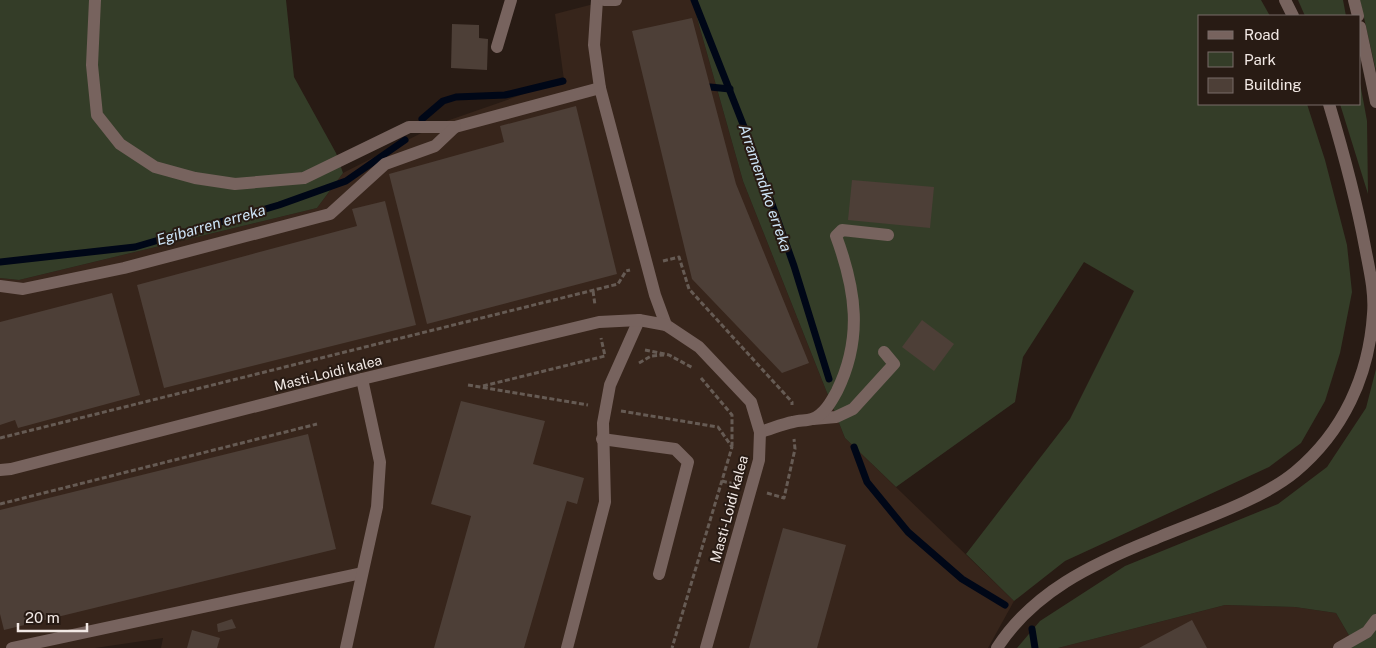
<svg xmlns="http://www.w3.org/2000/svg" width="1376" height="648" viewBox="0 0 1376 648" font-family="'Public Sans',sans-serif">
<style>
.built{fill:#37251b}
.green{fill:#343d28}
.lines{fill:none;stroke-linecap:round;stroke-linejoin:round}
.stream{stroke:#000717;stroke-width:7}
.building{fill:#4d3f37}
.path{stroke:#665b54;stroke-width:3;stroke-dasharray:5 2.5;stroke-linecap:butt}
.service{stroke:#77635e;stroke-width:12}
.minor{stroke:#77635e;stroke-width:12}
.tertiary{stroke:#77635e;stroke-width:12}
.labels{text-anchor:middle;stroke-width:4;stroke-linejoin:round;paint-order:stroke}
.street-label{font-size:14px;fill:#f2e9e5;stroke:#281b14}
.water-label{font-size:15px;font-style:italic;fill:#cee5f8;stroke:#281b14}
</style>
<rect width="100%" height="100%" fill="#281b14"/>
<g class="built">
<polygon points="609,0 692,0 743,181 845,438 1014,601 988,648 161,648 163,638 95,648 0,648 0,278 19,280 317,208 343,173 441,123 564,80 555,14"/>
<polygon points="1225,605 1295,607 1336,613 1354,644 1350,648 1058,648"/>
</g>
<g class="green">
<polygon points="0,0 286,0 294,77 336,153 343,173 317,208 19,280 0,278"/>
<polygon points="692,0 1261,0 1270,16 1200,16 1200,104 1307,104 1325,160 1347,245 1352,292 1340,353 1325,401 1301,443 1269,467 1065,561 1014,601 966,554 1070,419 1134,291 1084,262 1023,357 1015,402 896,487 845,438 743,181"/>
<polygon points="1298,0 1343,0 1346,16 1305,16"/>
<polygon points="1360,0 1376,0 1376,71"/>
<polygon points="1360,83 1367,121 1368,194 1340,104 1360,104"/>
<polygon points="1376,369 1376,648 1350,648 1354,644 1336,613 1295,607 1225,605 1058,648 1017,648 1040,621 1125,566 1278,504 1327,467 1366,408"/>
</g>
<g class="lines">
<g class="stream">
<polyline points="694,0 750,142 794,266 829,379"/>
<polyline points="710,87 730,89"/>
<polyline points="422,119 443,101 456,97 505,95 563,81"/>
<polyline points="0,262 135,247 279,205 346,181 405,140"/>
<polyline points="854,447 867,482 908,532 962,579 1005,605"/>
<polyline points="1032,629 1035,648"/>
</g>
</g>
<g class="building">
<polygon points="692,18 736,184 809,363 782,373 692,279 632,31"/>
<polygon points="452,24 479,25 479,38 488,39 487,70 451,68"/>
<polygon points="576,106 617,274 427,324 389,174 504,142 500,126"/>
<polygon points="852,180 934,187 930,228 848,220"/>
<polygon points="385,201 416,325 164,388 137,285 357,226 352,209"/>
<polygon points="112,293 140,395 18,428 15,420 0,425 0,322"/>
<polygon points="922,320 954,344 934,371 902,347"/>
<polygon points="461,401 545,421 533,464 584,478 577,504 567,501 524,648 434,648 471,516 431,504"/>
<polygon points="308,434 336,549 4,630 0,614 0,510"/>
<polygon points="783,528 846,545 817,648 749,648"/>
<polygon points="232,619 236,628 218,632 217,624"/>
<polygon points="1192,620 1207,648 1139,648"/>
<polygon points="192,630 220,638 217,648 187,648"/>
</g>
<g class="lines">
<g class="path">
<polyline points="663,261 679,257 689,289 792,402 792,405"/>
<polyline points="593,291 595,305"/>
<polyline points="645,350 669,355 693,368"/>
<polyline points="639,363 651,356 664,355"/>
<polyline points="701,378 732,415 732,446"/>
<polyline points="468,385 588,405"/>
<polyline points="483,386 605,356 601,338"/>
<polyline points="621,411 718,427 732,447 672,648"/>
<polyline points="0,438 618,284 626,271 630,270"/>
<polyline points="722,481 734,484"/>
<polyline points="767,493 784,498 795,449 794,439"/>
<polyline points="0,504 317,424"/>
</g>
<g class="service">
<polyline points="497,47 511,0"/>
<polyline points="813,419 836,417 853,409 894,364 884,352"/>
<path d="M760,432C771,429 782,424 793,422C799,420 806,421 812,419C824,415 831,402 837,391C863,338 856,290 836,236L842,230L888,235"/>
<polyline points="602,439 675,449 688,462 659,574"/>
<polyline points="12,648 362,573"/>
<polyline points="567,648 605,502 603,423 610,385 639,320"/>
</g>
<g class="minor">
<polyline points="95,0 92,65 97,115 120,144 155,167 195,178 235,184 304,178 409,127 455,127 600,88"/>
<polyline points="597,0 594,45 600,88 655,295 666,325 699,347 751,402 760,432 759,460 706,648"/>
<polyline points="604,0 616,0"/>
<polyline points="1354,0 1358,16"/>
<polyline points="1360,27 1376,102"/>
<polyline points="0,286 23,289 124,268 330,214 385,164 435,146 455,127"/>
<polyline points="0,470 11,469 362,379 599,322 639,320 666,325"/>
<polyline points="346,648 377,507 380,462 362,379"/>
<polyline points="1339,648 1367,632 1376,620"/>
</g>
<g class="tertiary">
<polyline points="1285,0 1293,16"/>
<path d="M997,648C1033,592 1092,564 1152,540C1194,522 1260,501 1295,472C1343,432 1369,376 1373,314C1375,292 1369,268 1365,247C1356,198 1343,151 1329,104"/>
</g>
</g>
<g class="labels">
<g class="street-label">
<text transform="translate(328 373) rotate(-14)" y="5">Masti-Loidi kalea</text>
<text transform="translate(729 509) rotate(-75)" y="5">Masti-Loidi kalea</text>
</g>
<g class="water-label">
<text transform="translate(765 188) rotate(71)" y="5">Arramendiko erreka</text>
<text transform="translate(211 225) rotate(-16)" y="5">Egibarren erreka</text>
</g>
</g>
<rect x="1198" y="15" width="162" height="90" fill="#281b14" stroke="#796d68"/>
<rect x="1208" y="31" width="25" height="8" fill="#77635e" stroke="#796d68"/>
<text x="1244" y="40" font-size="15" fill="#f2e9e5">Road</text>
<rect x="1208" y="52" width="25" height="15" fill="#343d28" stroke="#796d68"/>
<text x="1244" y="65" font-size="15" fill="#f2e9e5">Park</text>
<rect x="1208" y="78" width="25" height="15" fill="#4d3f37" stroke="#796d68"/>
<text x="1244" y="90" font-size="15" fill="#f2e9e5">Building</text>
<path d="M18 623v8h69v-8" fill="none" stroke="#f2e9e5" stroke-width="2.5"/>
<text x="25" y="623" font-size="15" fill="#f2e9e5" stroke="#281b14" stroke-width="4" paint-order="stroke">20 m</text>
</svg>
